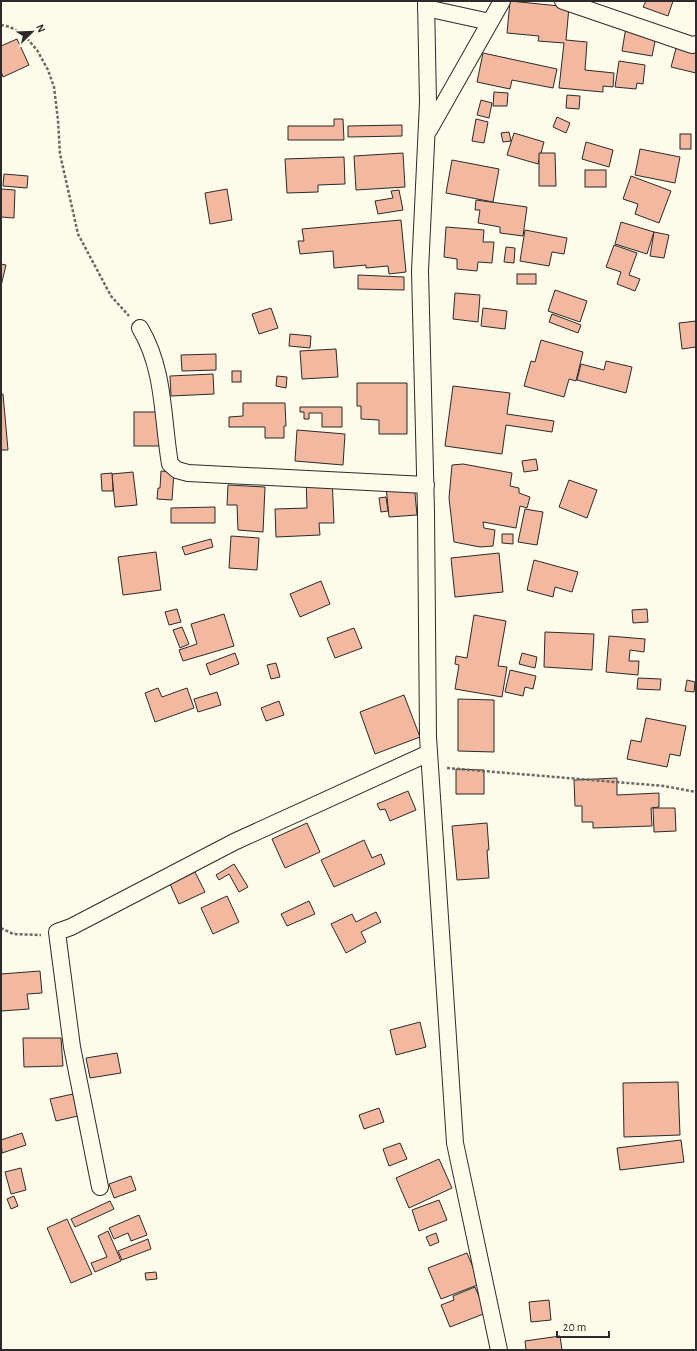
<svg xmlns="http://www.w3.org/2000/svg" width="697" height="1351" viewBox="0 0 697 1351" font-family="'Alegreya Sans',sans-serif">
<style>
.building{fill:#f2b8a0;stroke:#2b2b2b}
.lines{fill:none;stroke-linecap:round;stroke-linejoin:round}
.minor-casing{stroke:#2b2b2b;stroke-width:18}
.path{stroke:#6a6964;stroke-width:2.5;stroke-dasharray:3 2;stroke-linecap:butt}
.minor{stroke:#fdfbea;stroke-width:16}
</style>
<rect width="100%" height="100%" fill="#fdfbea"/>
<g class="building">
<polygon points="510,1 569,7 566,40 587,42 585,70 614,73 613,87 603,86 603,92 559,88 564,43 538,41 539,36 507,33"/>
<polygon points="646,1 673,1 668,16 643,7"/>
<polygon points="626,27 657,32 652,56 622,51"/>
<polygon points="17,39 29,65 3,77 1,71 1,46"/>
<polygon points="678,41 696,45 696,73 671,67"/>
<polygon points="483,53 557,69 553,88 512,80 510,89 477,82"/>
<polygon points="619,61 645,65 643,84 637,83 636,89 615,87"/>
<polygon points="494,92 508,93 507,106 493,106"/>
<polygon points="567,95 580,96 579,109 566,108"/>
<polygon points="481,100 492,103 489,118 477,115"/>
<polygon points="557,117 570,123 566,133 553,127"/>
<polygon points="334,119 343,119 344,140 288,140 288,126 334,126"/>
<polygon points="476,119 488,122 484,143 472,141"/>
<polygon points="402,125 402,136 348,137 348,126"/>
<polygon points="509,132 511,141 503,142 501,133"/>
<polygon points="514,133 544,142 538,164 507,155"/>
<rect x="680" y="134" width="11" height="15"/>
<polygon points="586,142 613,150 609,167 582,159"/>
<polygon points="640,149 680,157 675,183 635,175"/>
<polygon points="403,153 405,187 356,190 354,156"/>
<polygon points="539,153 555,153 556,186 539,186"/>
<polygon points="344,157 345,184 318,185 318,192 287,193 285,159"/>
<polygon points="452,160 499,169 493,202 446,193"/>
<rect x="585" y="170" width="21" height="17"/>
<polygon points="4,174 28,176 27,188 3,186"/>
<polygon points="631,176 671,191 659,223 635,214 638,204 623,199"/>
<polygon points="1,189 15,190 14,218 1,217"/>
<polygon points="227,189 232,220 210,224 205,193"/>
<polygon points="399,190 403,210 378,214 375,201 393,198 391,191"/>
<polygon points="476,200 527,207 523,236 500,233 500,227 478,223 480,210 475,210"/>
<polygon points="401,220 406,272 389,274 388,266 366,268 366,265 334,268 333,251 300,254 298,241 304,241 302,229"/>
<polygon points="621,222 654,232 647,254 615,244"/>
<polygon points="446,227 484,230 483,242 494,242 492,263 478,262 477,271 457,269 457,259 444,257"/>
<polygon points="525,230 567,238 564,254 552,252 549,266 520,261"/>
<polygon points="654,232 669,235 664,258 650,256"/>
<polygon points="614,245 637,253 629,275 640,279 635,291 617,284 621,272 606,267"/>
<polygon points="506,247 515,248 514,263 504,262"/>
<polygon points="1,264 6,265 1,286"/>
<rect x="517" y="274" width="19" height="10"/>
<polygon points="358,275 404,277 404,290 358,289"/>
<polygon points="555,290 587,301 580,322 548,311"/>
<polygon points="455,293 480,295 478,322 453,319"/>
<polygon points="271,308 278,328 259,334 252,314"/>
<polygon points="483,308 507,311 505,329 481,326"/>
<polygon points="552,314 581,325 578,333 549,322"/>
<polygon points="696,321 696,347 682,349 679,323"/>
<polygon points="290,334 311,336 310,348 289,346"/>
<polygon points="541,340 583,352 576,381 569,379 564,397 524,386 531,361 535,362"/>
<polygon points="336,349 338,377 302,379 300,351"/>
<polygon points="216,354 216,370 182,371 181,355"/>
<polygon points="606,361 632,367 626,393 577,380 581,364 604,370"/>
<rect x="232" y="371" width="9" height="11"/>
<polygon points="213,374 214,394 171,396 170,376"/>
<polygon points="277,376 287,377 286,388 276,386"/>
<polygon points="357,383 407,383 407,434 379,434 379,420 361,419 361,406 357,406"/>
<polygon points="453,386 510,393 507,414 554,421 552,432 506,425 502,454 445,446"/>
<polygon points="1,394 3,394 8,450 1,450"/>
<polygon points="243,403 285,403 286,426 284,426 284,438 265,438 265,427 229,427 229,417 243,416"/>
<polygon points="300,407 342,407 342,427 322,427 322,413 309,413 309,419 304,419 304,412 300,412"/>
<rect x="134" y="412" width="25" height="34"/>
<polygon points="297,430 345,434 343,465 295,461"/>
<polygon points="536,459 538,470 524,472 522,461"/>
<polygon points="463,464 512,473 510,486 519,488 519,493 530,497 527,508 520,506 516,528 483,522 484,528 495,530 493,546 480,547 454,542 449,498 452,465"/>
<polygon points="161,471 174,472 172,500 157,499 158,488 160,488"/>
<polygon points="133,472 137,505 115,507 112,474"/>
<polygon points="112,473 113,491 102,491 101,474"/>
<polygon points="332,477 334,523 319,523 320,535 276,537 275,509 307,508 306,478"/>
<polygon points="569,480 597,490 587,518 559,507"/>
<polygon points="414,483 417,515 389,517 386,486"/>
<polygon points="228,485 265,487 263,532 238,530 237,505 227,505"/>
<polygon points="386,497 388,511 381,512 379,498"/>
<polygon points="215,507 215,523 171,523 171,508"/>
<polygon points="525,509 543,512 537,545 518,542"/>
<polygon points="502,534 513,534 513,544 502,543"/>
<polygon points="231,536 259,538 257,570 229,568"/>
<polygon points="211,539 213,547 185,555 182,547"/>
<polygon points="156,552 161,590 123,595 118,557"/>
<polygon points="499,553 503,592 455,597 451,558"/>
<polygon points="534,560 578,572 572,592 555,587 553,597 527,590"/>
<polygon points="321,581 330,604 300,617 290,594"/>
<polygon points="177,609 181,622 169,625 165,612"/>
<polygon points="647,609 648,622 633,623 632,610"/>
<polygon points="224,614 234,646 183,661 179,650 197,644 191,624"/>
<polygon points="474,615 506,621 498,666 507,667 502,697 455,689 459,665 455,664 456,656 467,658"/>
<polygon points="182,627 189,644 180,648 173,630"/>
<polygon points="354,628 362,648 335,658 327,638"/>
<polygon points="545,632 594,634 592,670 544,667"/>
<polygon points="609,636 645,639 644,652 630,650 629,661 639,661 638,675 606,672"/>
<polygon points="235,653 239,664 210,675 206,664"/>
<polygon points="522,653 537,657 535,668 519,664"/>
<polygon points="276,663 280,677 271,679 267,665"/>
<polygon points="510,670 536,676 533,689 525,687 523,696 505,692"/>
<polygon points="638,678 661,679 660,690 637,689"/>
<polygon points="687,680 695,682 694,692 685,691"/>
<polygon points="158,688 162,697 187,688 194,708 155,722 145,693"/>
<polygon points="217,692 221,705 198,712 194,699"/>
<polygon points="404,695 420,737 375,754 360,712"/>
<polygon points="458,699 494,700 494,752 458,751"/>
<polygon points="279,701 284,715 266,721 261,708"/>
<polygon points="646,718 686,726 680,756 670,754 667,767 627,759 631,740 641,742"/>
<polygon points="456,769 484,770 484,794 456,794"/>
<polygon points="617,778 617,795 659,793 659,807 651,808 652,826 593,828 593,822 582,822 582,806 575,806 574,780"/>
<polygon points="408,791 416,810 390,821 385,809 380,810 377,804"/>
<polygon points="653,808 675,808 676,831 654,832"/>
<polygon points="307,823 320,852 285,868 272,839"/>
<polygon points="487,823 489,850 487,850 489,878 457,880 452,826"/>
<polygon points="364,840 372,858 381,854 385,864 334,887 321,860"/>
<polygon points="234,864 248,887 239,892 229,874 219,880 216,875"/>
<polygon points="195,872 205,892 179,904 170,884"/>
<polygon points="227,896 239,922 213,934 201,908"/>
<polygon points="309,901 315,914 287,926 281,914"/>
<polygon points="376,912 381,922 361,932 366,942 346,953 331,924 352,914 356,922"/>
<polygon points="40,971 42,993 27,994 29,1009 1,1011 1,974"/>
<polygon points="420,1022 426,1047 396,1055 390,1030"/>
<polygon points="23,1038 61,1038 63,1066 24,1067"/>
<polygon points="117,1053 121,1073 90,1078 86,1058"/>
<polygon points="678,1082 680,1135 624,1137 623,1083"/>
<polygon points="73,1094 78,1116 56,1121 50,1099"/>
<polygon points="379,1108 384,1122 364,1129 359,1115"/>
<polygon points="22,1133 26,1145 2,1153 1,1140"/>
<polygon points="681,1140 684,1162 620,1170 617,1148"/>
<polygon points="400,1143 407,1159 389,1166 383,1149"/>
<polygon points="439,1159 452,1188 409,1208 396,1178"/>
<polygon points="21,1168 26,1190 11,1194 5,1172"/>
<polygon points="131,1176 136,1190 114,1198 109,1184"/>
<polygon points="14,1196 18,1206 11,1209 7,1199"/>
<polygon points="439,1200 447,1220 419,1231 412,1210"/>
<polygon points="110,1201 114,1209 75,1227 71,1219"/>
<polygon points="139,1215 147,1235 131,1241 128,1233 114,1239 109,1228"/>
<polygon points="67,1219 92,1274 71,1283 47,1228"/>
<polygon points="108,1231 121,1261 95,1272 91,1263 107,1257 98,1236"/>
<polygon points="436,1233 439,1242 430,1246 426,1237"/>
<polygon points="148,1239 151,1249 122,1260 118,1251"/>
<polygon points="467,1253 480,1284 441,1299 428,1268"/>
<polygon points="156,1272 157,1279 146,1280 145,1273"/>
<polygon points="475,1287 486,1313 450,1327 441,1305 454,1300 453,1296"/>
<polygon points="549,1300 551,1320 531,1322 529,1302"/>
<polygon points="560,1336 562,1350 526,1350 525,1341"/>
</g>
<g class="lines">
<g class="minor-casing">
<g id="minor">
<polyline points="426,1 428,102 420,271 426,512 428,737 455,1143 499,1350"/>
<polyline points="563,1 692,45 696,44"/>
<polyline points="426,8 490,22"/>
<polyline points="429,130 502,1"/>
<path d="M140,328C165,370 162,417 170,464L177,470L188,473L426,485"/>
<polyline points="100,1187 72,1047 57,932 71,927 234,842 429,753"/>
</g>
</g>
<g class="path">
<polyline points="1,25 10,27 24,35 37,50 48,70 54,87 58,120 60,154 78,234 111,296 129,316"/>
<polyline points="447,768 664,786 696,792"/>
<polyline points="1,928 13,934 41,935"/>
</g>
<use href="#minor" class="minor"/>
</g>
<rect width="697" height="1351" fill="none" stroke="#2b2b2b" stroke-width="4"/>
<g transform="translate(32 32) rotate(67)" stroke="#fdfbea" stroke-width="3" paint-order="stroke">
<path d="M0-3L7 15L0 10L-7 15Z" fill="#2b2b2b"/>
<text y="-6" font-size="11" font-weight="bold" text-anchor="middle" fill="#2b2b2b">N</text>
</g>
<path d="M557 1331v6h52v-6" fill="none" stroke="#2b2b2b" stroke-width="2"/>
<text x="563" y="1331" font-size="12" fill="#2b2b2b" stroke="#fdfbea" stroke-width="3" paint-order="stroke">20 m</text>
</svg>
